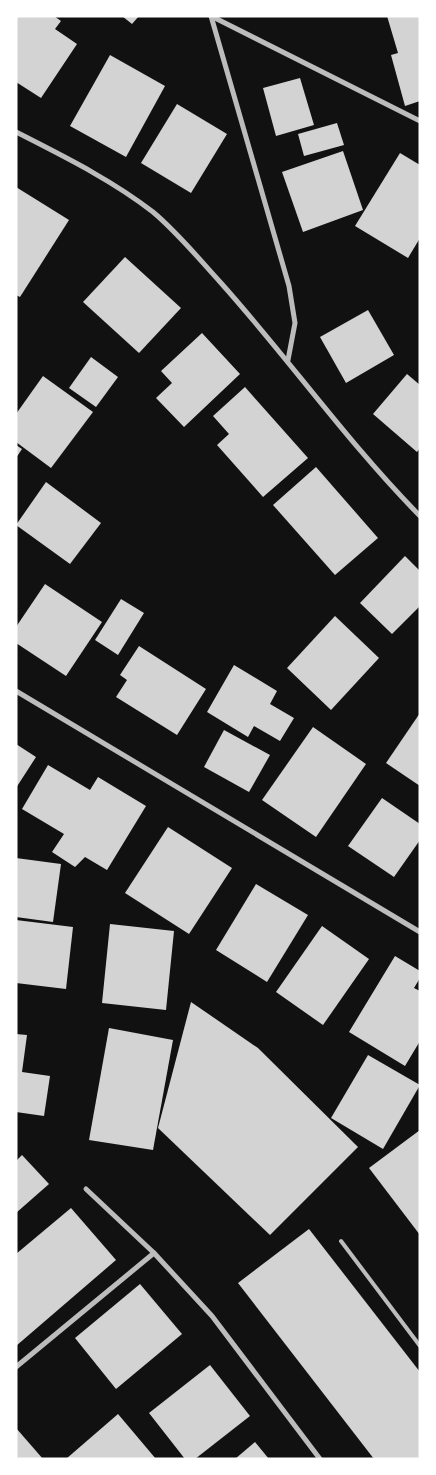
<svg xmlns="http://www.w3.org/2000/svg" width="436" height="1475" viewBox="0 0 436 1475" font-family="Poppins,sans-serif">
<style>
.building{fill:#d3d3d3}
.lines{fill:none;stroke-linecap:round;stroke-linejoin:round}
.service{stroke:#bcbcbc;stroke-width:4}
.minor{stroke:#bcbcbc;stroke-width:5}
</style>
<rect width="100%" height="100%" fill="#111"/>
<g class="building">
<polygon points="16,16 54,16 61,21 55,29 77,44 41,98 16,82"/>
<polygon points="122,16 139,16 132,24"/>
<polygon points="387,16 420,16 420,101 405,106 391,55 398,53"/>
<polygon points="110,55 165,86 126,157 70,126"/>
<polygon points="300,78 314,125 276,136 263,88"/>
<polygon points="177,104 227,134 191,193 141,163"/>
<polygon points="337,123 344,145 304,156 298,134"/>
<polygon points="343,151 363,210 303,232 282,172"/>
<polygon points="400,153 420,165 420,238 408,258 355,226"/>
<polygon points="16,187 69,220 20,297 16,295"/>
<polygon points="125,257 181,308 139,353 83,302"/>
<polygon points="368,310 394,355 346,383 320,337"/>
<polygon points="202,333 240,374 184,427 156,398 172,383 161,371"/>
<polygon points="91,357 118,377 96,407 69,388"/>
<polygon points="407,374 420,385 420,448 417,452 373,414"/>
<polygon points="43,376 93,412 51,468 16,442 16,414"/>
<polygon points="245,387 308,458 263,497 217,445 229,434 213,416"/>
<polygon points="16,445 22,449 16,458"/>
<polygon points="316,467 378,538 335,575 273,505"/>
<polygon points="46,482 101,523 70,564 16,525"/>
<polygon points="405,556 420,571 420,606 392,634 360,603"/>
<polygon points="45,584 102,622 66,676 16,643 16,627"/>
<polygon points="121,599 144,613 118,655 95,640"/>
<polygon points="335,616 379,658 331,710 287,668"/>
<polygon points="139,646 206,689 177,735 116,697 127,680 120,675"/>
<polygon points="234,665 277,691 270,704 294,718 280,741 254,726 248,737 207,712"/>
<polygon points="420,713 420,786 386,763"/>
<polygon points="313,727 366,764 316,837 262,800"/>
<polygon points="224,730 270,755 249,792 204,767"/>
<polygon points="16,744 36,757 16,788"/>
<polygon points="48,765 90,790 98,777 146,806 107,870 85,857 75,867 52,852 64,834 22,809"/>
<polygon points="382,798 420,824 420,840 394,877 348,846"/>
<polygon points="168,827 232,868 189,934 125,893"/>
<polygon points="16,858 61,864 53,922 16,917"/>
<polygon points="256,884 308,915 267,982 216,950"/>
<polygon points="16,920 73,927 66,989 16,983"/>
<polygon points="110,924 174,931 166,1010 102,1003"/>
<polygon points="322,926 369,959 323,1025 276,992"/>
<polygon points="395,956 420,971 420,978 414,988 420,991 420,1041 405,1066 349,1032"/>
<polygon points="191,1002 258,1048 358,1147 270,1235 158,1128"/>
<polygon points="109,1028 173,1040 153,1150 89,1140"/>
<polygon points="16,1034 27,1035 22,1072 50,1076 44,1116 16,1112"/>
<polygon points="368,1055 420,1085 383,1149 331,1118"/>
<polygon points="420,1130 420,1235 369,1168"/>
<polygon points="22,1155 49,1184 16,1213 16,1161"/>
<polygon points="71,1208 116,1260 16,1346 16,1254"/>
<polygon points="309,1229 420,1372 420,1459 374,1459 238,1283"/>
<polygon points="140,1284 182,1334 116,1389 75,1338"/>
<polygon points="210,1365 250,1416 195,1459 185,1459 149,1413"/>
<polygon points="118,1414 156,1459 66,1459"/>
<polygon points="16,1428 43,1459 16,1459"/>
<polygon points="255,1442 269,1459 235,1459"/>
</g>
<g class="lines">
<polyline class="service" points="341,1241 420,1346"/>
<g class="minor">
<polyline points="211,16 289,286 295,323 288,360"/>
<polyline points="211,16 420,121"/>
<path d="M16,132C63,156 112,180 153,212C178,233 199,259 221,283C289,359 348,443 420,516"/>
<polyline points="16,691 420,932"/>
<polyline points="86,1189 154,1253"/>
<polyline points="16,1367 154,1253 212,1316 320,1459"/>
</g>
</g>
<rect width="436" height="1475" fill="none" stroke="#ffffff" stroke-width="35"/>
</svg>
